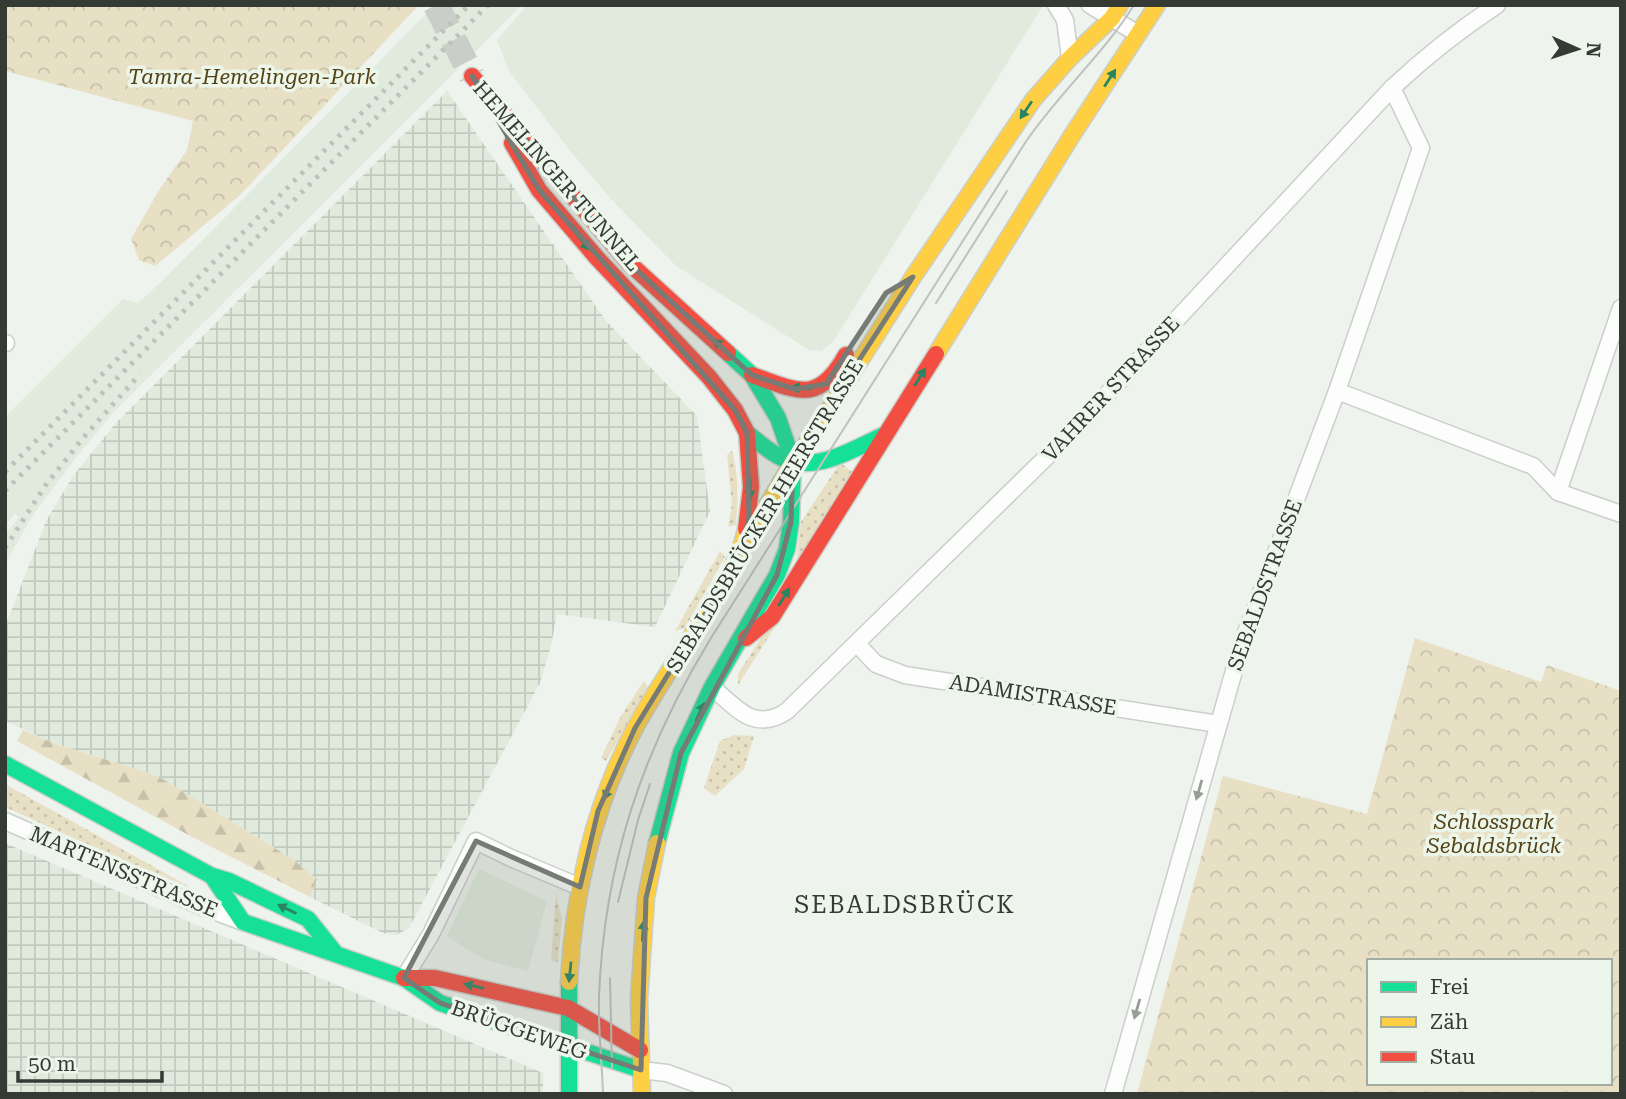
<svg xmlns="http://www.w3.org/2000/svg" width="1626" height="1099" viewBox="0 0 1626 1099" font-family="'Roboto Serif',serif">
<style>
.built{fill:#e0ebde}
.industrial{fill:url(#industrial-grid)}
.grass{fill:url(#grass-dots)}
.forest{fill:url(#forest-firs)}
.park{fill:url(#park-crowns);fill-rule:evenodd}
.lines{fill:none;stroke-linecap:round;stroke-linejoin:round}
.primary-tunnel{stroke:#c9cec8;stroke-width:26;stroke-dasharray:26 13;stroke-linecap:butt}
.street-casing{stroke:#cbcfca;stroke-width:19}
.fast-casing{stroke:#cbcfca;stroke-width:19}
.slow-casing{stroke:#cbcfca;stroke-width:19}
.jam-casing{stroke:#cbcfca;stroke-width:19}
.street{stroke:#fcfdfc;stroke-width:16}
.fast{stroke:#16e098;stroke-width:16}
.slow{stroke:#ffcf43;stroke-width:16}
.jam{stroke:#f24e42;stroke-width:16}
.tram{stroke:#bfc1bf;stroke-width:2}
.rail{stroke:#bfc1bf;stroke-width:5;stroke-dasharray:3.5 7;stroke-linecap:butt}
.oneway{fill:#288562}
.oneway2{fill:#999c98}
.marked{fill:#767b75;fill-opacity:0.2;stroke:#767b75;stroke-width:5;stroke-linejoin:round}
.labels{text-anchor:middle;stroke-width:7;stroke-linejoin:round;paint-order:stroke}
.park-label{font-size:21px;font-style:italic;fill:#554316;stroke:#ecf6ea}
.street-label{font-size:21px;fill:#363a35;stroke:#ecf6ea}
.quarter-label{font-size:24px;letter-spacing:2px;fill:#363a35;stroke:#ecf6ea}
</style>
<defs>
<pattern id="industrial-grid" width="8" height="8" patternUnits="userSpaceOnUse" patternTransform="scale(1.75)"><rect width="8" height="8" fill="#e0ebde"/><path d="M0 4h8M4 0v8" fill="none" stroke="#c1cabf"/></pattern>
<pattern id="grass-dots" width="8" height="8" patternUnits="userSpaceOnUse" patternTransform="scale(1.75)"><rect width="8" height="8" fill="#e8e0c5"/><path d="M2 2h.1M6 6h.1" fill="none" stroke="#c8c1aa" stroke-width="1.8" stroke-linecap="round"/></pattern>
<pattern id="forest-firs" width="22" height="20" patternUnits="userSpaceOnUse" patternTransform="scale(1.75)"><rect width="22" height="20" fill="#e8e0c5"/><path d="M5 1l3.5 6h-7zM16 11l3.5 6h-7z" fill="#c8c1aa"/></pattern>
<pattern id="park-crowns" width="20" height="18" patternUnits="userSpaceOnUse" patternTransform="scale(1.75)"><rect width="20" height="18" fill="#e8e0c5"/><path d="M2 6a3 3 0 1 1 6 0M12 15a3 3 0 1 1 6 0" fill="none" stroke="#c8c1aa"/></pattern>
</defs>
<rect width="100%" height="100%" fill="#eef3ed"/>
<g class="built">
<polygon points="435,5 522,5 114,412 78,455 31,518 5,564 5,534 19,517 15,514 5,525 5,417 123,299 138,303 160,283"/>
<polygon points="527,5 1039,5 1042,7 833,342 821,351 809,350 676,266 610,198 567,147 509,71 497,40"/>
<polygon points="479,869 544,900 546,904 528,971 483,959 447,936"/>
</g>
<g class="industrial">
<polygon points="447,91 606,321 697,416 710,511 655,627 557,614 551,646 540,683 409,928 396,935 383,933 310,897 317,879 294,860 158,776 56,744 5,721 5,627 46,521 73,476 115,424"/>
<polygon points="5,843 543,1073 543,1094 5,1094"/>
</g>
<g class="grass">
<path d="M732,451C739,476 738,498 736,525L728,527L732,505L727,455Z"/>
<polygon points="840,463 853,472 796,563 801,522"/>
<polygon points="817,550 822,553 738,685 738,674"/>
<polygon points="720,551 725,557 685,628 675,631"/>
<polygon points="644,681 648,687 606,761 601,758 621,716"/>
<polygon points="734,735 754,736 744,769 715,796 704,788 720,741"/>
<polygon points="5,784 190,887 144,870 5,807"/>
<polygon points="556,895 562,919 558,962 551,961"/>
</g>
<polygon class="forest" points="23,730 56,744 158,776 294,860 317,879 310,897 194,838 17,741"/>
<g class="park">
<polygon points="5,5 419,5 240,195 155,266 139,260 131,239 159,190 187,150 193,121 5,71"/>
<path d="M1415,638L1541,682L1547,665L1621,691V1094H1137L1223,776L1367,814ZM1369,961H1610V1083H1369Z"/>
</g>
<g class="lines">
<polyline class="primary-tunnel" points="436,5 472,76"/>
<g class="street-casing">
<g id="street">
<polyline points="1056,5 1065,20 1070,58"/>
<polyline points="1090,5 1138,34"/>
<polyline points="5,343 6,343"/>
<polyline points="1337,391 1533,466 1558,492 1621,514"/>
<polyline points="1558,492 1621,308"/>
<polyline points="857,644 876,664 905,675 1218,724"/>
<path d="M712,687C736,708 755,733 787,711L1072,432L1392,88C1425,57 1459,30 1497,5"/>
<polyline points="5,821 198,905 243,922"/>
<polyline points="404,978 431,934 476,841 511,858 580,887"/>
<polyline points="641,1070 667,1073 724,1094"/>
<polyline points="1113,1094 1242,643 1337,391 1421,148 1392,88"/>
</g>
</g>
<g class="fast-casing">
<g id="fast">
<path d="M747,433C759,442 770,453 784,459C817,473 855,448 884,435"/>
<polyline points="5,764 212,876 229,881 308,919 336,954"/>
<polyline points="657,843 681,753 712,687 777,575 787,549 791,522 793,462 778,418 752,375 728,353"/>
<polyline points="212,876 243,922 404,978 440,1003 641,1070"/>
<polyline points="569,982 569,1094"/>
</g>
</g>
<g class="slow-casing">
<g id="slow">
<polyline points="936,354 1071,137 1157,5"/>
<polyline points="747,539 793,462 815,432 913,277 1033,100 1070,58 1112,18 1120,5"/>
<path d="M569,982C573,895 594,805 635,728C657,687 684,649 708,610C723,585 740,558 746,529"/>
<polyline points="642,1094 639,999 646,898 657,843"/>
</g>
</g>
<g class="jam-casing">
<g id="jam">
<polyline points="472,76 629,263 728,353"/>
<polyline points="512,143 539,190 597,258 709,377 735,410 747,433 751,487 746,529"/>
<path d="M752,375C798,391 818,405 846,355"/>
<polyline points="746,638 772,617 936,354"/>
<polyline points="404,978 435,978 568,1008 640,1050"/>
</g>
</g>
<use href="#street" class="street"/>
<use href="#fast" class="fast"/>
<use href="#slow" class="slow"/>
<use href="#jam" class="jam"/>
<g class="tram">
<polyline points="936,303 1007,191"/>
<polyline points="618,902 638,820 650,784"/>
<polyline points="610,978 612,1069"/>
<path d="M603,1094C602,1062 598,1029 599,997C604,864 642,751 711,638L1025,143C1058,94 1103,55 1134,5"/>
</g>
<g class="rail">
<polyline points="5,472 469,5"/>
<polyline points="5,491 488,5"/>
<polyline points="5,548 45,486 83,438 140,374"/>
</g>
</g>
<defs><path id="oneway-solid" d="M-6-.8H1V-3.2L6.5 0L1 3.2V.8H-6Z" transform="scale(1.75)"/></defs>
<g class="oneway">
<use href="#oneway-solid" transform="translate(1110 78) rotate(-57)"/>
<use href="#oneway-solid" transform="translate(1026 110) rotate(124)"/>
<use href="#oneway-solid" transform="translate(583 242) rotate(50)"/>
<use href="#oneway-solid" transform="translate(721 346) rotate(-138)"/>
<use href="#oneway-solid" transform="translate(920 377) rotate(-58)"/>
<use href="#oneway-solid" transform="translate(801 388) rotate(-175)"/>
<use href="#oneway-solid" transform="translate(750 489) rotate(90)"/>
<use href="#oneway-solid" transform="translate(784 597) rotate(-58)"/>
<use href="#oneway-solid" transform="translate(700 712) rotate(-65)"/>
<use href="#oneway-solid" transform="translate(608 790) rotate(114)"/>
<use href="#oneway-solid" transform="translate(287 909) rotate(-154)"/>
<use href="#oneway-solid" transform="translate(643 931) rotate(-86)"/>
<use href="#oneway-solid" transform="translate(570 972) rotate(96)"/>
<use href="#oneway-solid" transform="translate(474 986) rotate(-167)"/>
</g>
<g class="oneway2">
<use href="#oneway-solid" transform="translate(1199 790) rotate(106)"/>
<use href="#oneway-solid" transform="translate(1137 1009) rotate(106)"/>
</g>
<path class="marked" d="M472,76L629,263L752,375L795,389L826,384L886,293L913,277L793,462L791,522L777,575L681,753L646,898L641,1070L440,1003L404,978L476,841L580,887L598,811L635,728L720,590L743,545L749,517L747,433L735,410L539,190Z"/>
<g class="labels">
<g class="park-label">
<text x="252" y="84">Tamra-Hemelingen-Park</text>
<text x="1494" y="829">Schlosspark<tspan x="1494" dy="24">Sebaldsbrück</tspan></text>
</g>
<g class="street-label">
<text transform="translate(557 176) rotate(49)" y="7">HEMELINGER TUNNEL</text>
<text transform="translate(1111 389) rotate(-47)" y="7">VAHRER STRASSE</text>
<text transform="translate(765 516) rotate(-59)" y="7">SEBALDSBRÜCKER HEERSTRASSE</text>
<text transform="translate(1265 585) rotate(-70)" y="7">SEBALDSTRASSE</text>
<text transform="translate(1033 695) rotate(9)" y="7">ADAMISTRASSE</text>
<text transform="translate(124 872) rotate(23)" y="7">MARTENSSTRASSE</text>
<text transform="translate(519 1030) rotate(19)" y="7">BRÜGGEWEG</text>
</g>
<g class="quarter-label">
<text x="905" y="913">SEBALDSBRÜCK</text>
</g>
</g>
<rect width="1626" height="1099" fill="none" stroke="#363a35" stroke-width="14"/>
<rect x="1367" y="959" width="245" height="126" fill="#ecf6ea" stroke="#a3aba2" stroke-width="2"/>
<rect x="1381" y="982" width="35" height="10" fill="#16e098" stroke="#a3aba2" stroke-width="2"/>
<text x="1430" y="994" font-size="21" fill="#363a35">Frei</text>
<rect x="1381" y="1017" width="35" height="10" fill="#ffcf43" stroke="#a3aba2" stroke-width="2"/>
<text x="1430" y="1029" font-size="21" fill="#363a35">Zäh</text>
<rect x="1381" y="1052" width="35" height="10" fill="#f24e42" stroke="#a3aba2" stroke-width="2"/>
<text x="1430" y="1064" font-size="21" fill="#363a35">Stau</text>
<g transform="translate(1577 49) rotate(93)" stroke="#ecf6ea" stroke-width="5" paint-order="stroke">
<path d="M0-5L12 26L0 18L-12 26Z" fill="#363a35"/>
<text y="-10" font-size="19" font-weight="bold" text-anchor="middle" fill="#363a35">N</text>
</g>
<path d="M18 1071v10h144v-10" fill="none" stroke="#363a35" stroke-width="3.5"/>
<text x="28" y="1071" font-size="21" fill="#363a35" stroke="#ecf6ea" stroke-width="5" paint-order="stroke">50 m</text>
</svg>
